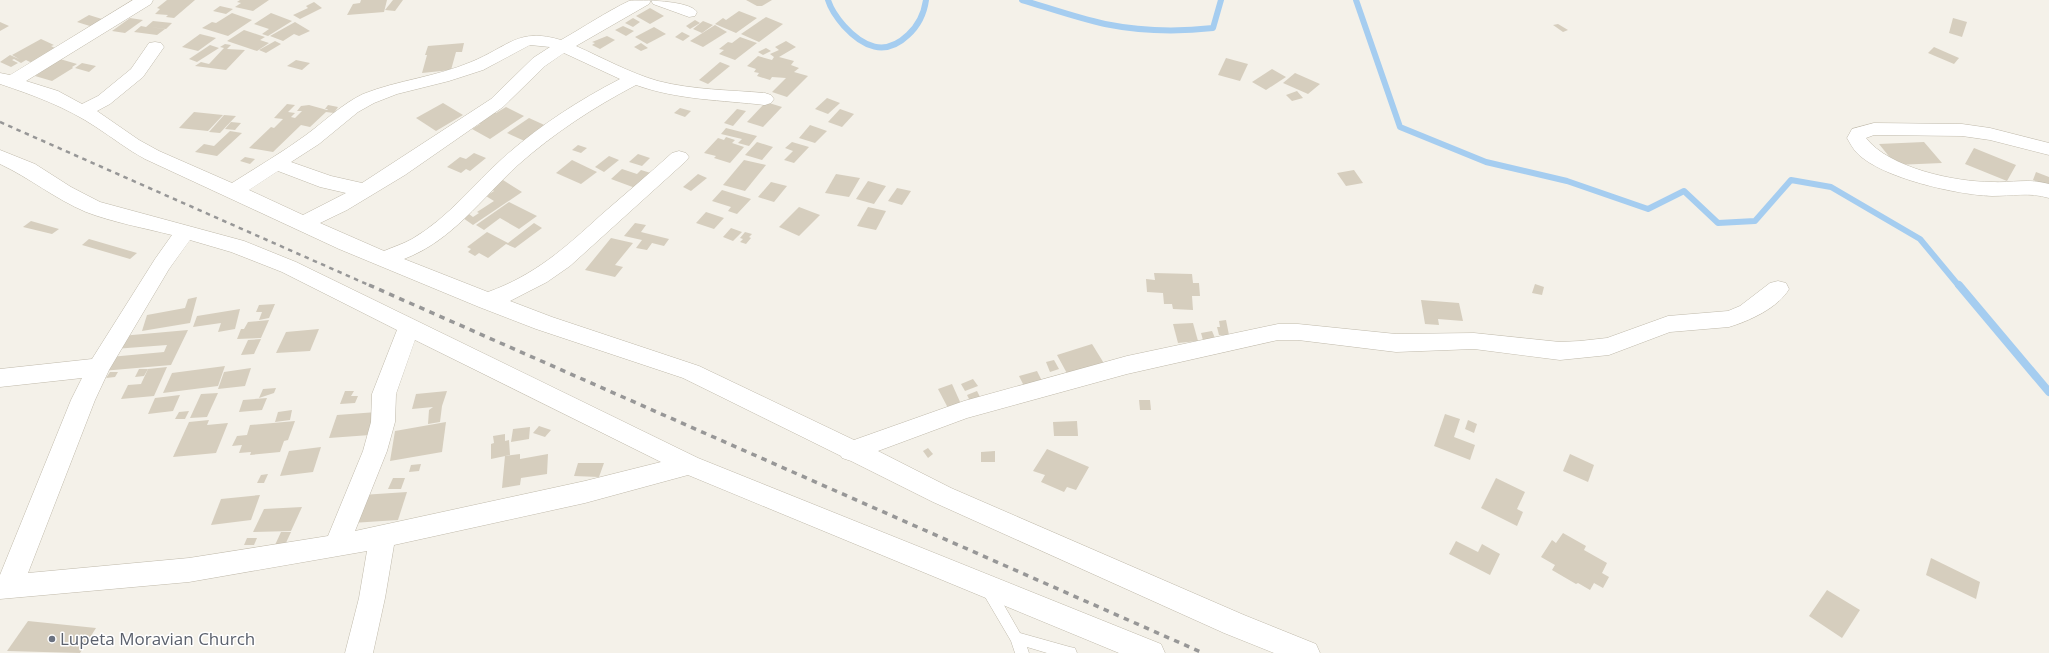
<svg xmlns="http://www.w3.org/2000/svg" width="2049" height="653" viewBox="0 0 2049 653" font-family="'Open Sans',sans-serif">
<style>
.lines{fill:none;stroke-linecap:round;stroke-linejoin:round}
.stream-far1{stroke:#a5cdf0;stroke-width:6}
.stream{stroke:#a5cdf0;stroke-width:8}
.building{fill:#d6cebe}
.service-casing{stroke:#c0baab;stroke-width:1}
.minor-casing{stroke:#c0baab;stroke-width:1}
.service{fill:#fff;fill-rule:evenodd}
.minor{fill:#fff;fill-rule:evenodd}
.rail-far1{stroke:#979797;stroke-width:2.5;stroke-dasharray:4.5 4.5;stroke-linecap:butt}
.rail{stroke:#979797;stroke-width:3.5;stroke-dasharray:5.5 5.5;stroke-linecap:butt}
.worship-dot{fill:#6b7280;stroke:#fff;stroke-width:1.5}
.labels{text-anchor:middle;stroke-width:3;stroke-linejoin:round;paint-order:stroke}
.near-worship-label{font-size:17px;fill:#5b616d;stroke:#fff;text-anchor:start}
</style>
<rect width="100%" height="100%" fill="#f4f1e9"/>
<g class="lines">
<g class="stream-far1">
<path d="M828,0C831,10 837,18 844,26C863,47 885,57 908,35C919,25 924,14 926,0"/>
<path d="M1022,0C1049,8 1077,18 1105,24C1140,31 1178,32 1213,28L1221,0"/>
<polyline points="1356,0 1400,127 1486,162 1567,181 1648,209 1684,191 1718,223 1755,221 1791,180 1831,187 1920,239 1959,286"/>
</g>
<polyline class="stream" points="1959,285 2049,392"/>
</g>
<g class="building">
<polygon points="167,0 195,0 174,18 166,17 168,15 155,14 160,9 157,8"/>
<polygon points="240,0 269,0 253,11 235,7 241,3 237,2"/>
<polygon points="361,0 387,0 384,12 347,15 353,4 360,3"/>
<polygon points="393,0 403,0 395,11 385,10"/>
<polygon points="746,0 772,0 762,6 757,6"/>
<polygon points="314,2 322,8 300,19 293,15 308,8 306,6"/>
<polygon points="220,6 233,9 226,14 213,11"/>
<polygon points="650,8 664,16 650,24 636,16"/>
<polygon points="739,11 757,18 736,33 715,24 723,18 726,20"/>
<polygon points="232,13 252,20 228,36 202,28 212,22 216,23"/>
<polygon points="271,13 292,21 268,36 262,34 269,29 254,24"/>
<polygon points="89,15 105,20 93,27 77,22"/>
<polygon points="766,17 783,24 759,42 741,34"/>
<polygon points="130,18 143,20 125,33 112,31"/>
<polygon points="633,18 640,22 633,27 625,23"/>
<polygon points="1953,18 1967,22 1962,37 1949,33"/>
<polygon points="695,20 700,23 690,29 686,26"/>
<polygon points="153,21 172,23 166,29 149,27 165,29 157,35 134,32 141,26 146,27"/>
<polygon points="703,21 713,25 702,33 693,29"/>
<polygon points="0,22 9,26 0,31"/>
<polygon points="295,22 310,31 299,36 294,34 283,41 270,36"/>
<polygon points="1558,24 1568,30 1563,32 1553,25"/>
<polygon points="715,25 727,32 703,47 690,41"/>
<polygon points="623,26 634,31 626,36 615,30"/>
<polygon points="654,27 666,34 647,44 635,37"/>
<polygon points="244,30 265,37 260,40 269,43 257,51 227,41"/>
<polygon points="682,32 690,36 683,41 675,37"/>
<polygon points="200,34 216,38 198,51 182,47"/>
<polygon points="607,36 615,40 600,49 592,45 595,43 592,42"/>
<polygon points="740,37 757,43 735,60 719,54 724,50 719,49 728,42 732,43"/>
<polygon points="41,39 54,45 51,46 57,49 32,63 26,60 21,63 14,59 12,60 18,63 11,67 0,62 10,55 19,59 12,55"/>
<polygon points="275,41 281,44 266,53 259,50"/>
<polygon points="786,41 796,47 779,57 794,61 791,65 799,68 794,72 808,76 787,97 772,92 786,78 772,77 770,80 757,76 759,73 754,72 756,69 747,66 758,56 772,60 774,57 770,54 779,50 775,47"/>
<polygon points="464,43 462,52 456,52 451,70 422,73 427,55 425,55 428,46"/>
<polygon points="641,43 648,48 641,51 634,47"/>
<polygon points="225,44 231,45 227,49 245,50 226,70 195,66 201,62 209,64 224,48 220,47"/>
<polygon points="210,45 219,48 197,62 189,59"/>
<polygon points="1934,47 1959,58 1954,64 1928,53"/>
<polygon points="766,48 771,51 763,55 758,52"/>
<polygon points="1226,58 1248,64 1240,81 1218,75"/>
<polygon points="60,59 77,64 72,67 73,68 52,81 35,76"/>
<polygon points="296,60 310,63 302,70 287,66"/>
<polygon points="720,62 730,66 708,84 699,80"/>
<polygon points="82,63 96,66 89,72 75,68"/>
<polygon points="1272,69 1286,77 1266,90 1252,82"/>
<polygon points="1295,73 1320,84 1308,94 1283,83"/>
<polygon points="1297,91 1303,98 1292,101 1286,95"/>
<polygon points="827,98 840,103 828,114 815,109"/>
<polygon points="766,102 782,107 763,127 747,122"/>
<polygon points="443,103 463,115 436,131 416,118"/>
<polygon points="287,104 295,105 288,112 295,113 291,117 295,118 302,111 297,111 301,106 309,105 327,110 328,109 325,109 328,105 338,107 334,113 326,112 310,127 301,125 273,152 249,148 271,127 274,128 283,119 274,118"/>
<polygon points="506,107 524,116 490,139 472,129 480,124 475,121 491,111 496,113"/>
<polygon points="680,108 691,111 685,117 674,113"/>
<polygon points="737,109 746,111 733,126 724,123"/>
<polygon points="840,109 854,114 842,127 828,122"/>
<polygon points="194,112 223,115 208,131 179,128"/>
<polygon points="224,115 236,116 220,133 209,132"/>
<polygon points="529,118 551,128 529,143 507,133"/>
<polygon points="231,122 241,123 235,130 225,129"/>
<polygon points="810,125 827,131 815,143 799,138"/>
<polygon points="726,128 757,136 749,146 738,143 742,139 721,134"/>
<polygon points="230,131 242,133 217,156 195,152 204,144 214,146"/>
<polygon points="726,137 735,140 732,143 744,147 730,163 714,158 716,156 704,153 718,138 724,140"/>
<polygon points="757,142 773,147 762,160 745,155"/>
<polygon points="792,142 809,147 794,163 784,160 793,151 785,148"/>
<polygon points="1924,142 1942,163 1896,165 1879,144"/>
<polygon points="578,145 587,148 581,153 572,150"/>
<polygon points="1974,148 2016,165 2007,181 1965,164"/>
<polygon points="474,153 486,158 470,171 466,169 461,173 447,167 460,157 466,159"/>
<polygon points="638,154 650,158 642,166 629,162"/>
<polygon points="609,156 619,160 604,172 595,167"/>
<polygon points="245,157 255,159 250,164 240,161"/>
<polygon points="572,160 597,172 581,184 556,173"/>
<polygon points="744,160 766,165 745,191 723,185"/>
<polygon points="622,169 637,174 641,170 654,174 638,189 611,179"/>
<polygon points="1354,170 1363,183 1346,186 1337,173"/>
<polygon points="2036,172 2049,177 2049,186 2033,180"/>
<polygon points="698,174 707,178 691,191 683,187"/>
<polygon points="836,174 860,178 849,197 825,193"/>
<polygon points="503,180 522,192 473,225 463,218 469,214 473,217 479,213 477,212 494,201 486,196 494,191 490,188"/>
<polygon points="868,181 886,186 874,204 856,199"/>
<polygon points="771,182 787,186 774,202 758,197"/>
<polygon points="897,188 911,191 902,205 888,201"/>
<polygon points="722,190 751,199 737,214 728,211 731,207 712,201"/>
<polygon points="509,202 537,216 519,229 500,218 484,230 476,225"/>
<polygon points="799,207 820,215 799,236 779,227"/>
<polygon points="868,207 886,211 876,230 857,226"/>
<polygon points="706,212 724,218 714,229 696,223"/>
<polygon points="31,221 59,229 52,234 23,227"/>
<polygon points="534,223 542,228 515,248 506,244 488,258 479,253 475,256 468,252 471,249 467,247 487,232 508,243"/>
<polygon points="635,223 646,225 641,232 669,239 664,246 652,243 647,250 636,248 642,240 624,236"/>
<polygon points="731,228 742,232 733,241 723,237"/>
<polygon points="745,232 752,234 749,237 751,238 746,244 740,242 743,239 740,238"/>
<polygon points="611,238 633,243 615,265 623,267 615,277 585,270"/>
<polygon points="89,239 137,253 130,259 82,245"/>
<polygon points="1154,273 1192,274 1193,283 1199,283 1200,296 1192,296 1193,310 1173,309 1172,304 1164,304 1163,293 1147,292 1146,279 1155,280"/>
<polygon points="1535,284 1544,287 1542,295 1532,293"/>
<polygon points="197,297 190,323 142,331 147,315 185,308 188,299"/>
<polygon points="1421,300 1459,303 1463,321 1438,319 1439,325 1425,324"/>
<polygon points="275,304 269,318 259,320 262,312 256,312 259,305"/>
<polygon points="240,309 235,329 218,332 221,323 193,327 197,316"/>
<polygon points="269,320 261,338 237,339 241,329 244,329 248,322"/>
<polygon points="1226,320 1229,335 1219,335 1217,327 1220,327 1219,321"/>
<polygon points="1193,323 1198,341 1178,343 1173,324"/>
<polygon points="319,329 310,351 276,353 286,332"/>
<polygon points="188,330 171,365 102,371 110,357 164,352 167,345 114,349 121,336"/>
<polygon points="1212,331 1215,338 1203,340 1201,333"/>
<polygon points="261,339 254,354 241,355 248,340"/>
<polygon points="1092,344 1105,365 1069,377 1057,355"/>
<polygon points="1054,360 1059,369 1050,372 1046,362"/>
<polygon points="225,366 218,386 163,393 172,373"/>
<polygon points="167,367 154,396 121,399 128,385 141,384 148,369"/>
<polygon points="251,368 245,386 218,389 224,372"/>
<polygon points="139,369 148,369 144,376 135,377"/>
<polygon points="1037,371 1043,383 1025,388 1019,376"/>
<polygon points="110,372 118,372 115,377 106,378"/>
<polygon points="973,379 978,386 965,391 961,384"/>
<polygon points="952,384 961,404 948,408 938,389"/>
<polygon points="276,388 274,393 259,398 263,389"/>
<polygon points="345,391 354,391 351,396 358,396 355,403 340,404"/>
<polygon points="447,391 442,406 440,422 428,424 429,410 433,407 412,409 416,394"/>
<polygon points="977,391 980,397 970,401 967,395"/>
<polygon points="218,393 207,417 190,418 201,394"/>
<polygon points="180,395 173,411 148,414 155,398"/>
<polygon points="267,398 262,410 239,412 243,400"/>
<polygon points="1139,400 1150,400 1151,410 1140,410"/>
<polygon points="292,410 290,420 275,422 278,412"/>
<polygon points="189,411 185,419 175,419 179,412"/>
<polygon points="377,412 370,435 329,438 337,415"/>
<polygon points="1445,414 1460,419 1454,437 1475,445 1470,460 1434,446"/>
<polygon points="209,420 207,425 228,423 216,453 173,457 189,422"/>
<polygon points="1468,420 1477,424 1474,433 1465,429"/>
<polygon points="295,421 288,440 284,441 280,452 250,455 251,452 239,453 242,445 232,446 237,436 247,435 250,425"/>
<polygon points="1077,421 1078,436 1054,436 1053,422"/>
<polygon points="446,422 442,452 390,461 395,431"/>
<polygon points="539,426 551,430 545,437 533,433"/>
<polygon points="530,427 529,439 511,442 513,429"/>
<polygon points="505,434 505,441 509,440 510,455 491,459 491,444 494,443 493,436"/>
<polygon points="321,447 313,472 280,476 289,451"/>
<polygon points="928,448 933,454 928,458 923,451"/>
<polygon points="1047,449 1089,467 1076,490 1067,487 1064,492 1041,482 1045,475 1033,471"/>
<polygon points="995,451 995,462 981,462 981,452"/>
<polygon points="520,454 520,459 548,454 547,474 521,478 520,485 502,488 505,456"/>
<polygon points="1570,454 1594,465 1588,482 1563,471"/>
<polygon points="578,463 604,463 599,477 574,476"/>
<polygon points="421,464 419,471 409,472 411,465"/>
<polygon points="268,474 264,483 257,483 261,475"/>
<polygon points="393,478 405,478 401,489 388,489"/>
<polygon points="1496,478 1525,492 1517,509 1523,512 1517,526 1481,508"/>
<polygon points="407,492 398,520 352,523 362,495"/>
<polygon points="260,495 251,520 211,525 221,499"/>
<polygon points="302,507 291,531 253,532 264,509"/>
<polygon points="281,532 291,532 285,545 275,545"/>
<polygon points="1563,533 1586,546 1584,550 1607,563 1602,573 1609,577 1603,588 1594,583 1590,590 1578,583 1576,584 1552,570 1555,565 1541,557 1552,540 1556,543"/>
<polygon points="247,538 257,538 254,545 244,545"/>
<polygon points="1456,541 1478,552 1482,544 1500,554 1490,575 1449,554"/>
<polygon points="1931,558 1980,582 1976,599 1926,575"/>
<polygon points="1827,590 1860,610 1842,638 1809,616"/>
<polygon points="28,621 96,628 80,653 7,651"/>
</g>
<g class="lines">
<g class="service-casing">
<polygon id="service" points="988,584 993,586 1020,633 1070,647 1075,648 1077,653 1047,653 1027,647 1029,653 1015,653 1011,641 981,590 983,586"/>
</g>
<g class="minor-casing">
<g id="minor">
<path d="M133,0H153L151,4L26,81L58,91L82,104L98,96L131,69L149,43L155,42L161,43L164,47L143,77L110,104L97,111L139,140L159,151L232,183C257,167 283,152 306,135C325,121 342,104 363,94C398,80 436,77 471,62C508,47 518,27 561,40C584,27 606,12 629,1C641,0 689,0 697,12L695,16L689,17L653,4L651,0L649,4L576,46C603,58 630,73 658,81C693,90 730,90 765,93L771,95L774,99L771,103L765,105C722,100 678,100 636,85C594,107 554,133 518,165C482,198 452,241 404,259L488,292C535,275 565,248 601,215C625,194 649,174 672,153L679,151L686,153L689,157L686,161L570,266L547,282L510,301L552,317L699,366L854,440L964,401L1127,356L1278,324H1298L1396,334L1474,333L1560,342L1580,341L1607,338L1668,316L1728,311L1740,306L1770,283L1778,281L1786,283L1789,289C1778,308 1749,321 1729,327L1670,332L1609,355L1560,360L1474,349L1396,352L1298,340H1278L1127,374L967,418L878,451L951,488L1244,615L1316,644L1320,653H1274L1224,633L933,502L851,461L842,458L841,456L683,378L536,329L479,307L339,249L145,159C128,150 113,138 96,127C66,107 33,95 0,84V73L10,75ZM530,45L550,47L533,58L491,99L362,183L331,176L291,162L319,144L358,112L374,103L397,94L449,81L483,70ZM564,53L620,79C579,100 539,126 504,157C474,184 448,218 412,239C403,244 393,247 384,251L320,223L347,210L405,175L503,107L545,66ZM278,171L320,187L346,193L303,215L249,190Z"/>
<path d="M1874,123L1962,124L1990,128L2049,143V155L1990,140L1962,136L1874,135L1866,138C1889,168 1955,182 1992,182C2012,183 2029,178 2049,184V198C2029,192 2012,196 1992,196C1958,195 1881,178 1857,153C1853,149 1850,143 1847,138L1852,129Z"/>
<path d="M0,150L35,164L71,187L100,202L244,241L296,262L698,458L1161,644L1165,653H1119L688,475L585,503L394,545L385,598L373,653H345L359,598L367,551L189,582L0,599V575L71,400L82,378L0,387V369L92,359L155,259L172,235C144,228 112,222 86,212C55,199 30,178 0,164ZM190,240L231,252L282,272L397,330L372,394L371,422L363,451L328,536L189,558L28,573L95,400L109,370L169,269ZM415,340L661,462L585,481L355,531L387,451L395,422L396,394Z"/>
</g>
</g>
<use href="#service" class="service"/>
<use href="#minor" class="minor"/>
<polyline class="rail-far1" points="0,122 371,286"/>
<polyline class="rail" points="369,285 1203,653"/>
</g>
<circle class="worship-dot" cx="52" cy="639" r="4"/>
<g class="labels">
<g class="near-worship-label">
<text x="60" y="645">Lupeta Moravian Church</text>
</g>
</g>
</svg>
